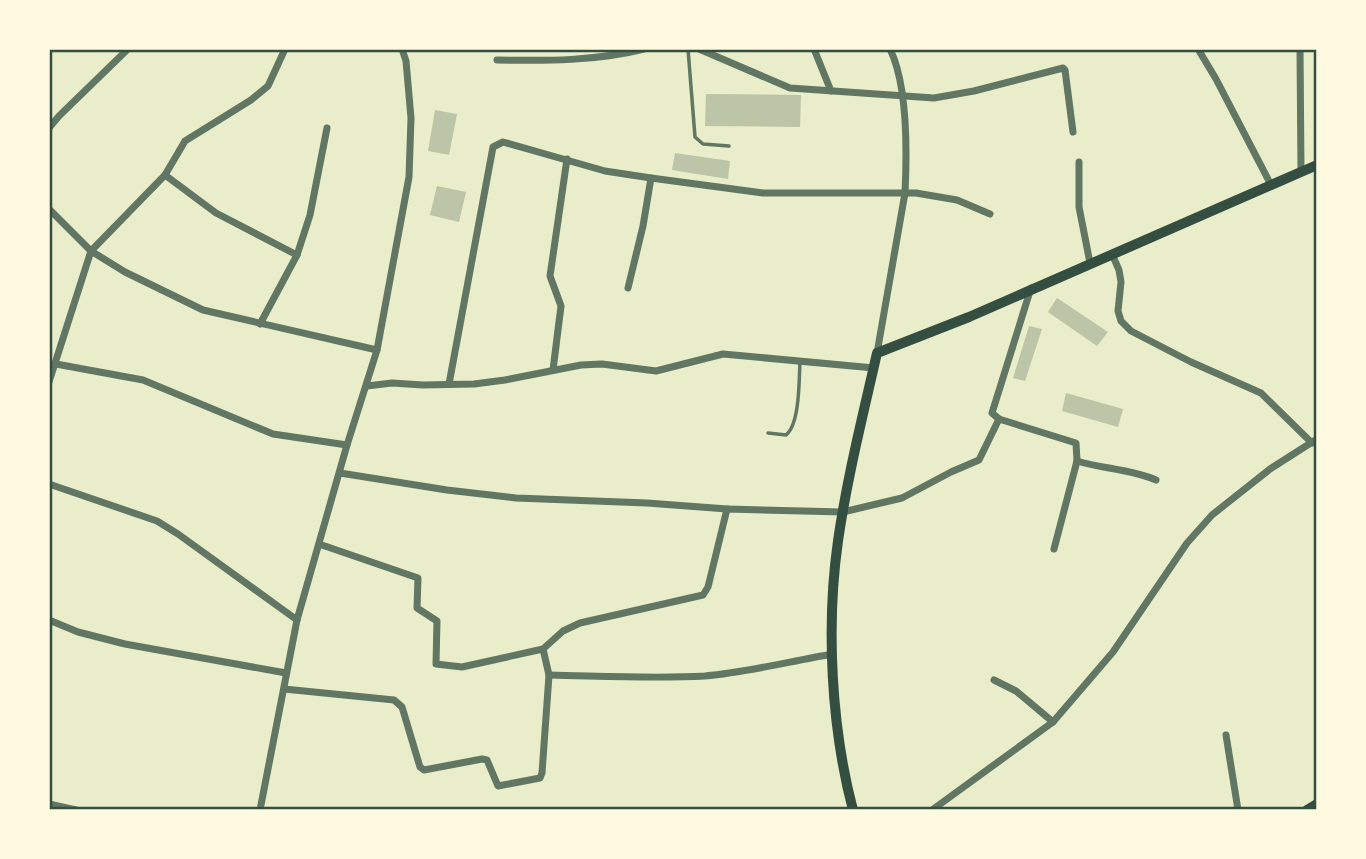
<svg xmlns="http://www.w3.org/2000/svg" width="1366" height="859" viewBox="0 0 1366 859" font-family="Karla,sans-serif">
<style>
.building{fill:#bcc5a7}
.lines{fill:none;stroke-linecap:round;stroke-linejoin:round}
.service{stroke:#617663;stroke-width:3.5}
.minor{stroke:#617663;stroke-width:7}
.secondary{stroke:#344e41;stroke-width:10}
.neatline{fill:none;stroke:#344e41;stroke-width:2.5}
</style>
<rect width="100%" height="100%" fill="#e9edc9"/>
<g class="building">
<polygon points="706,94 801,95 800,127 705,126"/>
<polygon points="435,110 457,114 449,155 428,151"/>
<polygon points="675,153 730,161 728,179 672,170"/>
<polygon points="437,186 466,192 459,222 430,215"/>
<polygon points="1057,298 1108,332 1097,346 1048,312"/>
<polygon points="1029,326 1042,329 1025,381 1013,378"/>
<polygon points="1066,393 1123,409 1118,427 1062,411"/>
</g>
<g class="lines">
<g class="service">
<polyline points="688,49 695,137 703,144 729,146"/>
<path d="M768,433L786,435C800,424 799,379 800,361"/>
</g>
<g class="minor">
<polyline points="699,49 790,88 934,98 974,91 1063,68 1065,70 1073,132"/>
<polyline points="814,49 831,91"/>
<polyline points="1198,49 1216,79 1271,185"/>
<polyline points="1300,49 1301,171"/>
<path d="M497,60C547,61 596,61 644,49"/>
<polyline points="49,128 59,116 128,49"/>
<polyline points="1079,162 1079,207 1090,263"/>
<polyline points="165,175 185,141 251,100 268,86 285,49"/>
<polyline points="49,209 91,251 125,272 203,310 377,350"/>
<polyline points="1112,254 1119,270 1121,282 1118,311 1121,321 1131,331 1191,362 1261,393 1312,443"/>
<polyline points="628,288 643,226 651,178"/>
<polyline points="1031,288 992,413 999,419 1076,443 1077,461 1054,549"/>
<polyline points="260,324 297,255 310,215 327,128"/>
<path d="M877,353L905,193C907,152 908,86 890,49"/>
<polyline points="56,364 143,380 273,434 347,445"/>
<polyline points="553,370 561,306 550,276 567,159"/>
<polyline points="49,382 91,251 165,175 216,213 297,255"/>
<polyline points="449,384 493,147 503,142 605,171 651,178 763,193 916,193 957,200 990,214"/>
<polyline points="367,386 392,383 423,385 474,384 505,380 581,365 602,364 656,371 723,354 874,368"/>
<path d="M1077,461C1103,469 1131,469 1156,480"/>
<polyline points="340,473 447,490 516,498 647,503 727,509"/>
<polyline points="49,484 157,521 178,534 297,620"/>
<polyline points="319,544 418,578 417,608 437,621 436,664 462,667 543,649 563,631 580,623 703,595 708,587 727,509 843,512 902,498 951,472 979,460 999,419"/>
<polyline points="49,620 78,632 125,644 286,673"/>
<path d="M549,675C601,676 654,679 705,676C749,672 791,661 833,654"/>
<polyline points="994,680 1016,691 1053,722"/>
<polyline points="284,689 394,700 402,707 420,767 424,770 482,759 487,760 498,786 540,778 542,773 549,675 543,649"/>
<polyline points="1226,735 1238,810"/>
<polyline points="49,804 76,810"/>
<polyline points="260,810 297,620 347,445 377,350 409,177 411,118 406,61 402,49"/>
<polyline points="932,810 1053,722 1113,652 1187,543 1212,515 1270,469 1317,439"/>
</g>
<g class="secondary">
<path d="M853,810C831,727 826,625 838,541C847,478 863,415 877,353L969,317L1317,165"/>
<polyline points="1307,810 1317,804"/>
</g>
</g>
<rect width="1366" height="859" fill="none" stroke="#fefae0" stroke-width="102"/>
<rect x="51" y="51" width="1264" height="757" class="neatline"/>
</svg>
